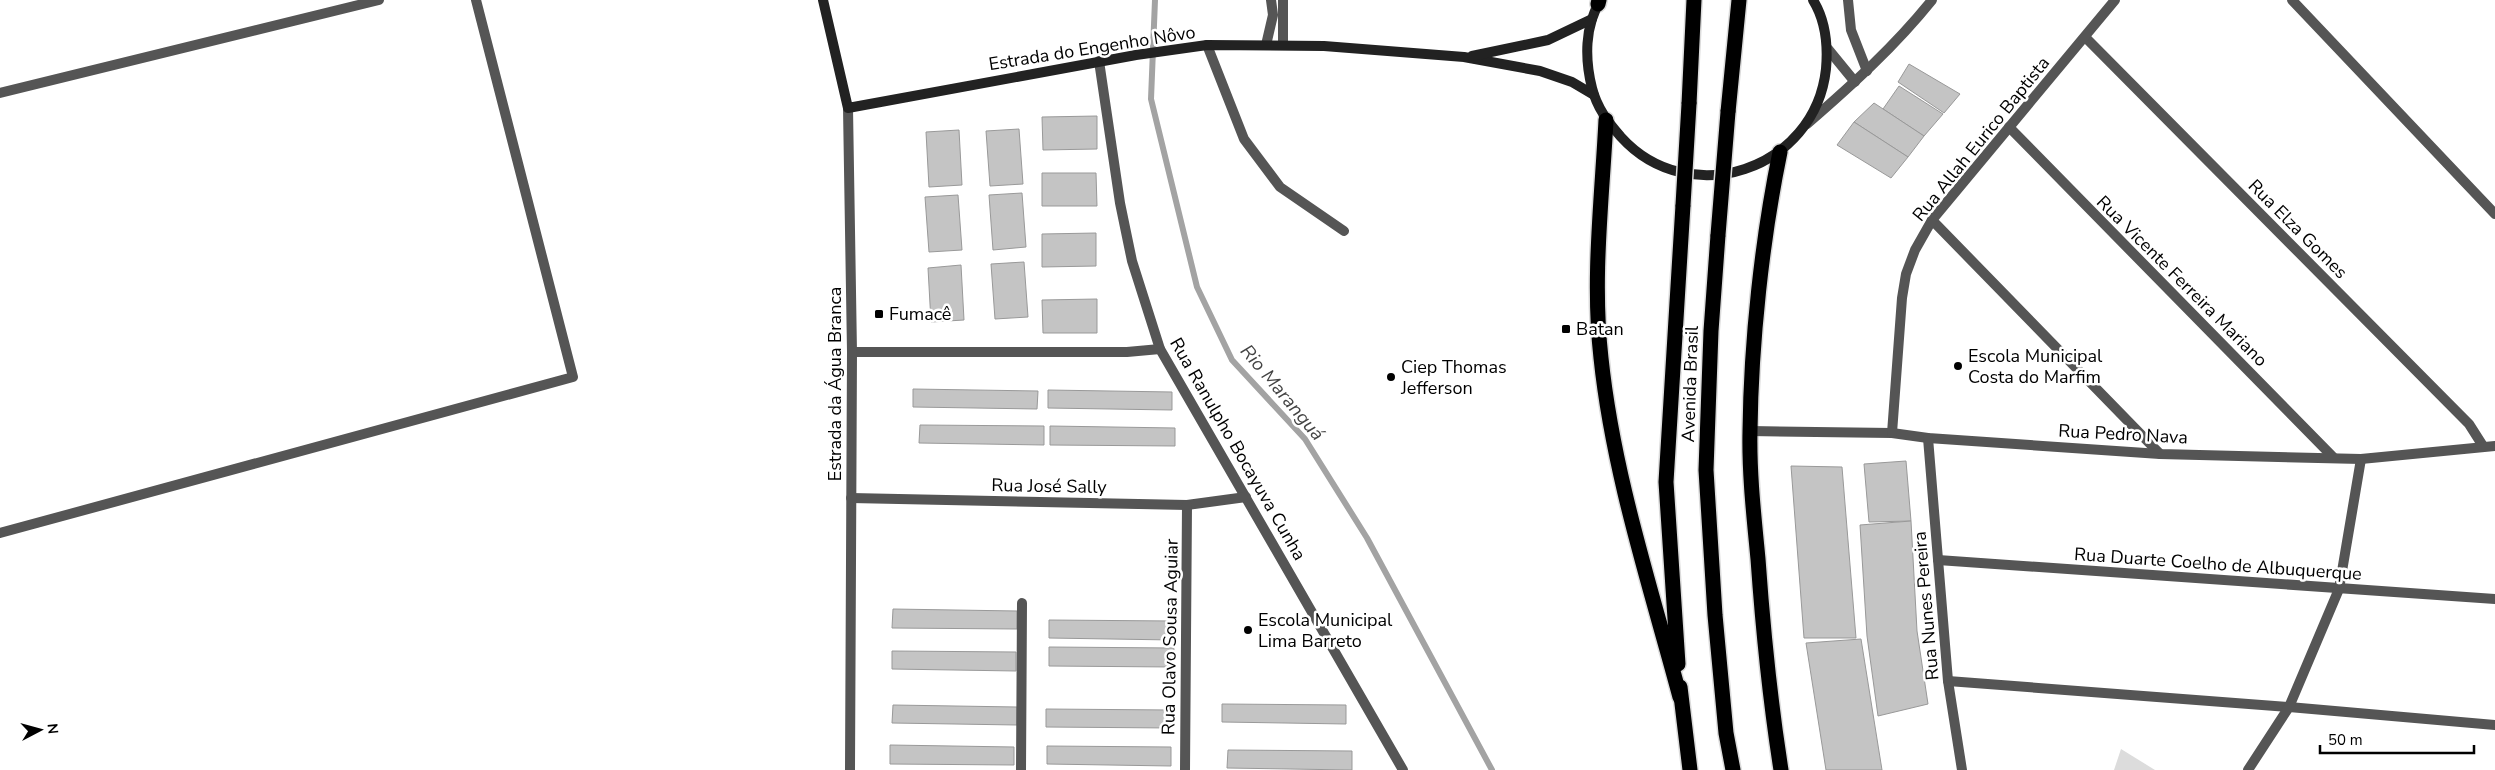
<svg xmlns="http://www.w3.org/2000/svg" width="2495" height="770" viewBox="0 0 2495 770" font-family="'Nunito Sans',sans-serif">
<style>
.green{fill:#dcdcdc}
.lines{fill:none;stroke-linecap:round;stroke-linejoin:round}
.stream{stroke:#a3a3a3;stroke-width:6}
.building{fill:#c4c4c4;stroke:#999}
.motorway-casing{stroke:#dbdbdb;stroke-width:18}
.service{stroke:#555;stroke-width:10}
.minor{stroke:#555;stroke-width:10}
.tertiary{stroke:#555;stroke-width:10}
.secondary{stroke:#222;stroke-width:10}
.motorway{stroke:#000;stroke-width:15}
.motorway-bridge-casing{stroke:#dbdbdb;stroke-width:18;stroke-linecap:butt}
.motorway-bridge{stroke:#000;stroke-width:15}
.poi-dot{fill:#000;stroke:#fff;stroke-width:2}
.labels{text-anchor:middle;stroke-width:5;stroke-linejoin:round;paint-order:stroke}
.street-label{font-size:18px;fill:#000;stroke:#fff}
.poi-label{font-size:18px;fill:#000;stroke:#fff;text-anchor:start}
.water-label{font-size:19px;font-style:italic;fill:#444;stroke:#fff}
</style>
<rect width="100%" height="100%" fill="#fff"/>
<polygon class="green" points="2121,749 2155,770 2114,770"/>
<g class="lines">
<polyline class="stream" points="1155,0 1151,99 1197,287 1232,360 1305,439 1367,538 1492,770"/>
</g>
<g class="building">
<polygon points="1909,64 1960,94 1944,113 1898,82"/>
<polygon points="1899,86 1943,114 1924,136 1883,109"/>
<polygon points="1874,103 1924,136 1908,157 1854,122"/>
<polygon points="1097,116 1097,149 1043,150 1042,117"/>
<polygon points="1854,122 1908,157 1891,178 1837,145"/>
<polygon points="1019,129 1023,184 990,186 986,131"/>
<polygon points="959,130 962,185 929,187 926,132"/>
<polygon points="1042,173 1096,173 1097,206 1042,206"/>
<polygon points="1022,193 1026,247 993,250 989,195"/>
<polygon points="958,195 962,250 929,252 925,197"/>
<polygon points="1096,233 1096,266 1042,267 1042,234"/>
<polygon points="1024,262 1028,317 995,319 991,264"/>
<polygon points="961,265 964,320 931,322 928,268"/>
<polygon points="1097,299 1097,333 1043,333 1042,300"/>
<polygon points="913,389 1038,391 1037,409 913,407"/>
<polygon points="1048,390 1172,392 1172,410 1048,408"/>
<polygon points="920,425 1044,426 1044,445 919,443"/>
<polygon points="1050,426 1175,428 1175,446 1050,445"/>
<polygon points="1906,461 1911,521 1869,522 1864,464"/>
<polygon points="1791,466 1842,467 1856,638 1804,638"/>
<polygon points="1911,521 1917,631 1928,704 1878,716 1867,636 1860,525"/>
<polygon points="893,609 1017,611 1017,629 892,628"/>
<polygon points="1049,620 1173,621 1173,640 1049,638"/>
<polygon points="1861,639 1882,770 1826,770 1806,643"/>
<polygon points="1049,647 1174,648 1173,667 1049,666"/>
<polygon points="892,651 1016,652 1016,671 892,669"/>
<polygon points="1222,704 1346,705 1346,724 1222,722"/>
<polygon points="893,705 1017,707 1017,725 892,723"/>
<polygon points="1046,709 1171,710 1171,728 1046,727"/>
<polygon points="890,745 1014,747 1014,765 890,764"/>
<polygon points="1047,746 1171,747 1171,766 1047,764"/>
<polygon points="1228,750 1352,751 1352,770 1227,768"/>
</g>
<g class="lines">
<g class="motorway-casing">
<g id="motorway">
<polyline points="1598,4 1599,0"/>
<polyline points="1689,104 1694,0"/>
<polyline points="1728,112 1739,0"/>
<path d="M1606,120C1602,199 1592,279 1601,358C1613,473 1650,585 1680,697"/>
<path d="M1780,152C1762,239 1751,342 1750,431C1749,473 1754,517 1758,559C1763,630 1770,700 1781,770"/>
<polyline points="1718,235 1711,331 1706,470 1715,615 1726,733 1733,770"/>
<polyline points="1678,664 1666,482 1683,205"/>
<polyline points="1680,687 1690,770"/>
</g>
</g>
<g class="service">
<polyline points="1207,45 1244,139 1280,187 1344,231"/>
<polyline points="0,93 379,0"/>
<polyline points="0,533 573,377 476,0"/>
</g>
<g class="minor">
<polyline points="1848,0 1851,30 1867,71"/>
<polyline points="2292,0 2495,214"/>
<polyline points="2086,38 2469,424 2483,446"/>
<polyline points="1266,45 1273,15 1271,0"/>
<polyline points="1283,45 1283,0"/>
<polyline points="1828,49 1855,82"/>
<polyline points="1099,61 1120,203 1132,261 1160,349 1403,770"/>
<path d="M1807,124C1852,85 1895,46 1932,0"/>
<polyline points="2009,127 2333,457"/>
<polyline points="1932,220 2160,454"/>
<polyline points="852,352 1127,352 1160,349"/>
<polyline points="1750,431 1892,433 1928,438 2160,454 2361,459 2495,446"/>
<polyline points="1892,433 1902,298 1906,274 1915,250 1932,220 2115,0"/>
<polyline points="1928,438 1948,681 1962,770"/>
<polyline points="851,498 1187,505 1246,497"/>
<polyline points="1938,560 2495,599"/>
<polyline points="1948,681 2289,707 2495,725"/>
<polyline points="1021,770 1022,603"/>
<polyline points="1185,770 1187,505"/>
<polyline points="2248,770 2289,707 2339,589 2361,459"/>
</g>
<polyline class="tertiary" points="848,108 852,352 850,770"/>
<g class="secondary">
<polyline points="823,0 848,108 1136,55 1207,45 1324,46 1464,57 1540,71 1572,82 1594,95"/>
<path d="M1601,0C1584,26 1585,60 1592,88C1597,108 1608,122 1621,137C1689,212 1815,170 1826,69C1828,46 1826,21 1813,0"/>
<polyline points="1472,56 1548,40 1592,19"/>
</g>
<use href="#motorway" class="motorway"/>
<g class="motorway-bridge-casing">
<g id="motorway-bridge">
<polyline points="1683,205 1689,104"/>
<polyline points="1718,235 1728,112"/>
</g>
</g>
<use href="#motorway-bridge" class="motorway-bridge"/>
</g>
<g class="poi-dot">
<rect x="874" y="309" width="10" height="10" rx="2.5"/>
<rect x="1561" y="324" width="10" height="10" rx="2.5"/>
<circle cx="1958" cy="366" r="5"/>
<circle cx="1391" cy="377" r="5"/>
<circle cx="1248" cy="630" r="5"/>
</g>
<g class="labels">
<g class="street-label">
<text transform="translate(1092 48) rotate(-9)" y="6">Estrada do Engenho Nôvo</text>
<text transform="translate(1981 139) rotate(-51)" y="6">Rua Allah Eurico Baptista</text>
<text transform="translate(2298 229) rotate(45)" y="6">Rua Elza Gomes</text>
<text transform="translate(2182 281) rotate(45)" y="6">Rua Vicente Ferreira Mariano</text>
<text transform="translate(835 384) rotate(-90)" y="6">Estrada da Água Branca</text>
<text transform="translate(1690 384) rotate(-88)" y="6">Avenida Brasil</text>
<text transform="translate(2123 434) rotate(3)" y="6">Rua Pedro Nava</text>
<text transform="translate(1238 449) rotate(60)" y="6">Rua Ranulpho Bocayuva Cunha</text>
<text transform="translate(1049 486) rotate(1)" y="6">Rua José Sally</text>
<text transform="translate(2218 564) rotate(4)" y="6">Rua Duarte Coelho de Albuquerque</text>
<text transform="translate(1926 606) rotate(-95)" y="6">Rua Nunes Pereira</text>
<text transform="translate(1170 637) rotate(-89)" y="6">Rua Olavo Sousa Aguiar</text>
</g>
<g class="poi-label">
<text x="889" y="320">Fumacê</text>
<text x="1576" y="335">Batan</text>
<text x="1968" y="362">Escola Municipal<tspan x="1968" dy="21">Costa do Marfim</tspan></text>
<text x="1401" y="373">Ciep Thomas<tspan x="1401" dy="21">Jefferson</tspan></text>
<text x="1258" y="626">Escola Municipal<tspan x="1258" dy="21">Lima Barreto</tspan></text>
</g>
<g class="water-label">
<text transform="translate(1283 392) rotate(50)" y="7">Rio Maranguá</text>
</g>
</g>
<g transform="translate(40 730) rotate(84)" stroke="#ffffff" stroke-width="4" paint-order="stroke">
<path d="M0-4L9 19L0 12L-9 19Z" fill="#000000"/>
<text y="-8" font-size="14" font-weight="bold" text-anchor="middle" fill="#000000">N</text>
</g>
<path d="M2320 745v8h154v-8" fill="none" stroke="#000000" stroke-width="2.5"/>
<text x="2328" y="745" font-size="15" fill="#000000" stroke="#ffffff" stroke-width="4" paint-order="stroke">50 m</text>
</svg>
